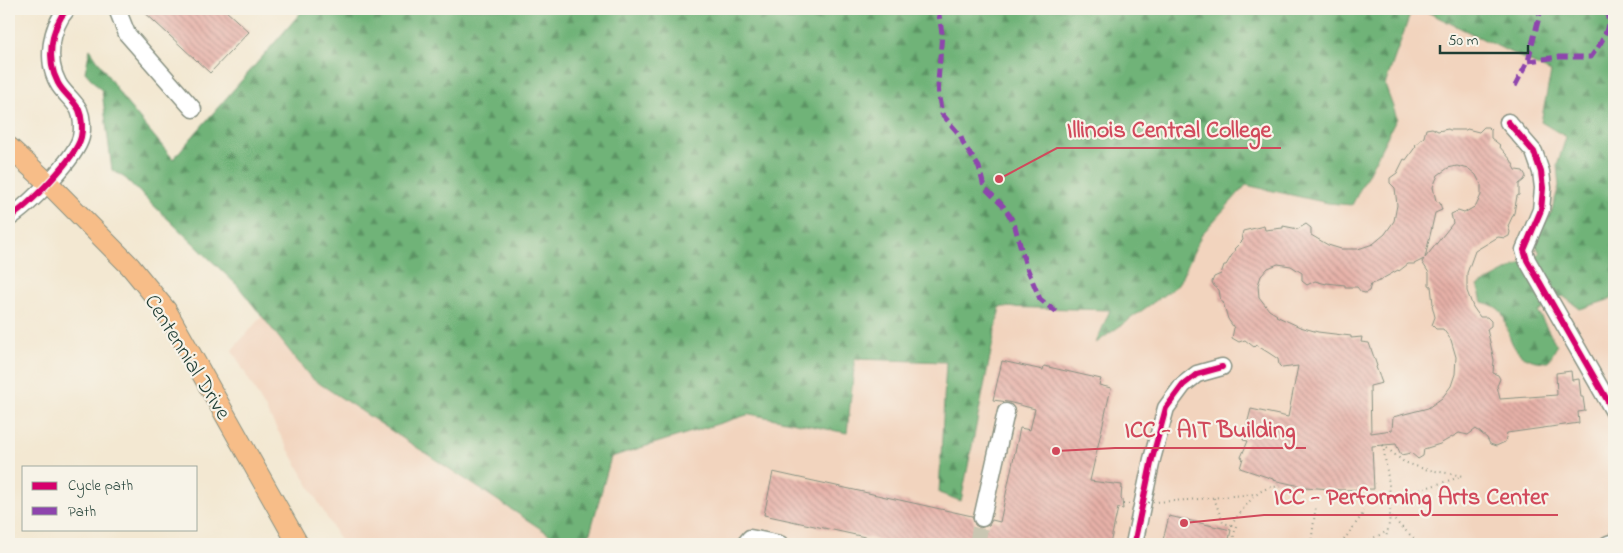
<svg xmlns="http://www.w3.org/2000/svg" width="1623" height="553" viewBox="0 0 1623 553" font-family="'Indie Flower',sans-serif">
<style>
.built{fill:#f2d4be}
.forest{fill:url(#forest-firs);stroke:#477856}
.building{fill:url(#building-back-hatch);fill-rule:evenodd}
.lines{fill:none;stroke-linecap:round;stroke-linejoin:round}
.minor-tunnel{stroke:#c9c6b2;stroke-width:16;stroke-dasharray:16 8;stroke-linecap:butt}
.minor-casing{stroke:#899283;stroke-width:19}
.major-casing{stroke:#899283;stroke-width:22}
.path{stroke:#899283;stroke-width:2;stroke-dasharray:1 4;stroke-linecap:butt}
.minor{stroke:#fff;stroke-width:16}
.major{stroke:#f7bd88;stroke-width:20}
.path-bridge{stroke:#899283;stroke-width:2;stroke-dasharray:1 4;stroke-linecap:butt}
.quiet{stroke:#8e44ad;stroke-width:5;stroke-dasharray:10 5;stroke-linecap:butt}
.cycleway-casing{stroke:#f7f3e8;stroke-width:9}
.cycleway{stroke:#d6006c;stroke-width:6}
.labels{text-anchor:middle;stroke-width:4.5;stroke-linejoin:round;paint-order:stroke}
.street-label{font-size:22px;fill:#1f3d34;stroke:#f7f3e8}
.leader{fill:none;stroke:#d1495b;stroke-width:2}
.callout-dot{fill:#d1495b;stroke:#f7f3e8;stroke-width:2}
.callout-label{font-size:24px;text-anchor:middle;font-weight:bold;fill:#d1495b;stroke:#f7f3e8;stroke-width:4.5;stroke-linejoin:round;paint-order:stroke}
</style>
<defs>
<pattern id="forest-firs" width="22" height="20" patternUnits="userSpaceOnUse" patternTransform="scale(1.25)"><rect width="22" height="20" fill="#6fb378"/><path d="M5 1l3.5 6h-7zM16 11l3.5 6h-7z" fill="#5b9363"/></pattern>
<pattern id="building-back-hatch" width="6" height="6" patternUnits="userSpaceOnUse" patternTransform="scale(1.25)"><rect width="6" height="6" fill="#e7b1a8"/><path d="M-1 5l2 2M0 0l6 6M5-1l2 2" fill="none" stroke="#bb918a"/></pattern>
</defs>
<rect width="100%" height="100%" fill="#f7f3e8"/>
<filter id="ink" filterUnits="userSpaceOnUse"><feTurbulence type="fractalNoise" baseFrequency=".02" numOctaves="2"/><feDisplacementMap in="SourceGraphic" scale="10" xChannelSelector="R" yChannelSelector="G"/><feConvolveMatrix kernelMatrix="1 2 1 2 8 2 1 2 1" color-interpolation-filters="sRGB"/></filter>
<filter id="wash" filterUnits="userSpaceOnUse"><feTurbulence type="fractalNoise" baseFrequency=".0096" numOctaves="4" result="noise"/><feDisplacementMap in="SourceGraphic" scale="20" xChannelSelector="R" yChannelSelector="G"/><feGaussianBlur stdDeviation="1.12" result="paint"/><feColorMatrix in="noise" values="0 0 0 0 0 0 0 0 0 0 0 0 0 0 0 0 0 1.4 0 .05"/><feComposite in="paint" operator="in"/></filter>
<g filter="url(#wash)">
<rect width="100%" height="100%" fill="#f3e8d2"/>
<polygon class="built" points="534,9 1614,9 1614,544 342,544 232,350"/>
<g class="forest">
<polygon points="304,9 1412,9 1385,85 1397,118 1352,205 1328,203 1246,185 1202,234 1178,285 1096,343 1110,310 1000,307 961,501 939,493 946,362 855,359 847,433 750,414 611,457 587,544 564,544 311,378 238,286 125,178 112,170 102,91 85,72 90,49 124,100 173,159"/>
<path d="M1421,9H1614V298L1580,309L1563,296L1538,312L1557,346L1548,362C1526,361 1515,356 1508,332C1505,324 1505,313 1497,308C1493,305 1486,303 1482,302L1478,286L1540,253L1534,242L1551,213L1559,186L1557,166L1566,137L1541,122L1551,72Z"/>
</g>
<g id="blocks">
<g class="building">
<polygon points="141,9 224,9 249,32 210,73"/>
<path d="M1484,127H1488L1491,130V138L1500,145L1499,146L1511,160L1516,170L1523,171L1526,176L1524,180L1519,184V195L1517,196L1514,213L1508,226L1510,232L1509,236L1505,238L1498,237L1475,251L1467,273V291L1473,307L1480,317H1487L1491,321V326L1487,329L1494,360L1493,373L1498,375L1500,379L1497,386L1500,399L1557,395L1556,373L1571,371L1572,380L1579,379L1581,397H1583L1585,411L1578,412L1579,423L1507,433L1505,442L1496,446L1490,444L1487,438L1476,429L1468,435L1459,433L1440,444L1424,449L1423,456L1418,459L1411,453L1401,455L1396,444L1372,446L1374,489L1342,490L1305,487L1273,480V479L1240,468L1243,458L1241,457L1248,441L1243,440L1251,409L1288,417L1298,366L1282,368L1279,365L1278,359L1269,353L1256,345L1254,347L1245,340L1239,342L1232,338L1234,328L1228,319L1223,302H1221L1219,290L1214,286L1212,282L1214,277L1221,274L1224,265H1226L1235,250L1234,249L1243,240L1242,235L1243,231L1264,226L1265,230L1283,228V226L1298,229L1306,224L1311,228V235L1328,245L1341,249H1358L1373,244L1385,234L1394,221L1397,205L1395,188L1390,183V178L1397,173L1404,159L1406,160L1416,146L1415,145L1424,137L1426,129L1432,128L1438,131L1448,129L1450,130H1466L1467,129L1479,132ZM1457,166L1469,169L1476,175L1481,185V195L1476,206L1464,213L1458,211L1451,214L1453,223L1425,258L1435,213L1442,210L1440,203L1436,201L1433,187L1438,175L1448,168ZM1424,259L1422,262L1429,273V285L1431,286L1433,304L1432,305L1435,317L1432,325L1436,329H1443L1451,340L1456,357L1455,374L1451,386L1442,398L1428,408L1393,417L1392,430L1371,433L1370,386L1382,383L1376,367L1377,366L1369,343L1361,342L1362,337L1351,338V336L1318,332L1300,327L1276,316L1277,315L1269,310L1259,297L1258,285L1261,276L1268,268L1278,264L1291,266L1302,273V281L1307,285L1315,281L1326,284V283L1345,285V287H1357L1361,292L1365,293L1369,291L1371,284L1382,280V279L1398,270L1399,271L1408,264H1414Z"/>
<polygon points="1002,361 1043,370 1044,366 1101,379 1099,385 1111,388 1090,481 1122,485 1121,499 1122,500 1123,509 1118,508 1110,544 897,544 764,515 773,472 972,516 975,525 980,528 989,525 992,520 1000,522 1020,428 1030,430 1035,409 1008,402 993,400"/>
<polygon points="1169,516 1231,530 1228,544 1162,544"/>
</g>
</g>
</g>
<g filter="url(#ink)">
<use href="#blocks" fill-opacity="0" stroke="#899283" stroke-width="1"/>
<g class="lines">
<polyline class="minor-tunnel" points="977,544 982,518"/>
<g class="minor-casing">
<g id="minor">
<polyline points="117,9 127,34 193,109"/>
<polyline points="1508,122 1534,152 1541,172 1543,188 1541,210 1524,250 1527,260 1614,412"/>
<path d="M9,218C28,206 76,158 81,137C83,129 82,117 79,110C74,100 63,93 58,83C46,61 50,28 67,9"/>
<polyline points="982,518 1006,412"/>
<polyline points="745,544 750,538 780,544"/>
<polyline points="1134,544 1152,459 1166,408 1183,385 1197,374 1222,367"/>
<polyline points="1608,544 1614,542"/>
</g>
</g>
<g class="major-casing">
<polyline id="major" points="9,147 48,183 130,266 166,310 298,544"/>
</g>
<g class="path">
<path d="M1383,445C1388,481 1396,509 1384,544"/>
<polyline points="1383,445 1404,462 1424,469 1463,476"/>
<polyline points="1214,498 1223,523 1236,526 1232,544"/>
<polyline points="1391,499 1460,477"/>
<polyline points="1187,500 1256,494"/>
<polyline points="1391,517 1420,544"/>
<path d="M1231,525C1244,509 1257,484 1280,487"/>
<polyline points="1311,544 1316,505"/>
<polyline points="1341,544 1362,515 1364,507"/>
<polyline points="1367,544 1371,539 1388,531"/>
<polyline points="1397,544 1417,542"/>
</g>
<use href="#minor" class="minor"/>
<use href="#major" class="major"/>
<polyline class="path-bridge" points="1123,504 1187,500"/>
<g class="quiet">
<polyline points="938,9 942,33 938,82 939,98 942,114 960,135 964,145 979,167 984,187 1004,207 1014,223 1025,263 1040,299 1057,313"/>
<path d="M1528,61L1558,57H1591C1601,43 1613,27 1606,9"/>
<polyline points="1515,86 1528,61 1541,9"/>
</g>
<g class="cycleway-casing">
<g id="cycleway">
<polyline points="1508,122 1534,152 1541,172 1543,188 1541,210 1524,250 1527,260 1614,412"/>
<path d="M9,218C28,206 76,158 81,137C83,129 82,117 79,110C74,100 63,93 58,83C46,61 50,28 67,9"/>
<polyline points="1134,544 1152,459 1166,408 1183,385 1197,374 1222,367"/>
</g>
</g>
<use href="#cycleway" class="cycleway"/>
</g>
</g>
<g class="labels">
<g class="street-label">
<text transform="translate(189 356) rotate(58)" y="8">Centennial Drive</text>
</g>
</g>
<path class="leader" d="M999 179L1057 148H1281M1056 451L1115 448H1306M1184 523L1264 515H1558"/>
<g class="callout-dot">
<circle cx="999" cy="179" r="5"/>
<circle cx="1056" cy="451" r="5"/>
<circle cx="1184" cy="523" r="5"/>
</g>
<g class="callout-label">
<text x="1169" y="137">Illinois Central College</text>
<text x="1210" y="437">ICC - AIT Building</text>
<text x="1411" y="504">ICC - Performing Arts Center</text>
</g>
<rect width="1623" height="553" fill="none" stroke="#f7f3e8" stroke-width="30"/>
<rect x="22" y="466" width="175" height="65" fill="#f7f3e8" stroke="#a1aaa0"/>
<rect x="32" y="482" width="25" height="8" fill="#d6006c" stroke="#a1aaa0"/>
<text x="68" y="490" font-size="15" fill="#1f3d34">Cycle path</text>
<rect x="32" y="507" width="25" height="8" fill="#8e44ad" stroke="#a1aaa0"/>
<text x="68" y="516" font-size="15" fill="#1f3d34">Path</text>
<path d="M1440 45v8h88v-8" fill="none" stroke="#1f3d34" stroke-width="2.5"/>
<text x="1448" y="45" font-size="15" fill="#1f3d34" stroke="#f7f3e8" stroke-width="4" paint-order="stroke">50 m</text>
</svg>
